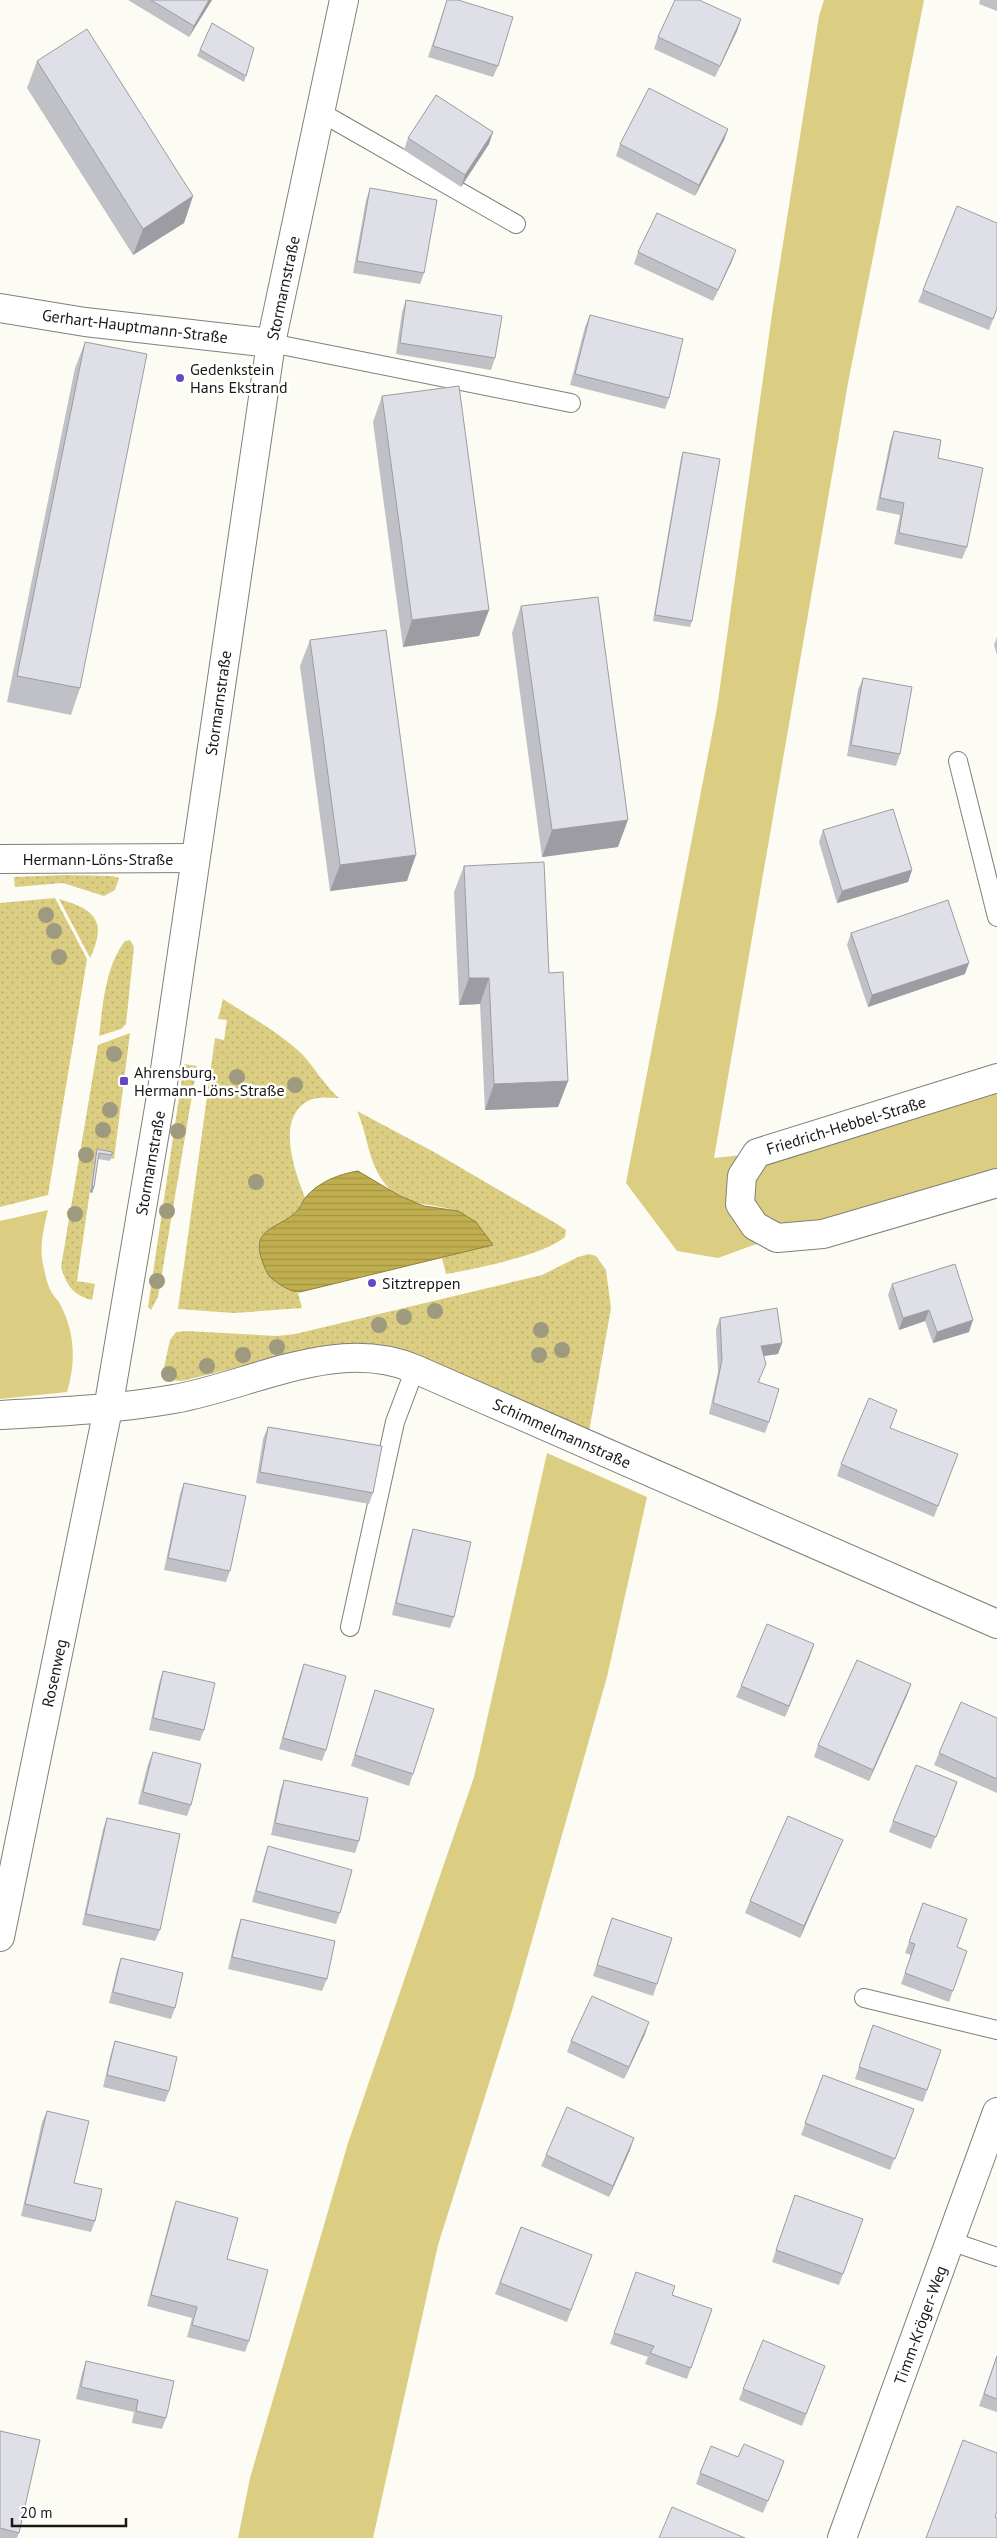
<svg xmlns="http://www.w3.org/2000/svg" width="997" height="2538" viewBox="0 0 997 2538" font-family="'PT Sans',sans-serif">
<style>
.grass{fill:url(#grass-dots)}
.park{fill:#dbcd81}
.water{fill:url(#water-rules);stroke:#8e813e}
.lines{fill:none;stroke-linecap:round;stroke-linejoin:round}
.service-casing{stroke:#807f78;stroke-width:20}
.minor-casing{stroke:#807f78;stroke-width:30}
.tertiary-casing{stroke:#807f78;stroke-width:30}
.service{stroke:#fff;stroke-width:18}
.minor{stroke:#fff;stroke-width:28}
.tertiary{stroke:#fff;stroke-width:28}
.tree{fill:#9e9a80}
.wall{fill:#c0c0c7}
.shaded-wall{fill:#9c9ca2}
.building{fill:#dfdfe7;stroke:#9c9ca2}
.poi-dot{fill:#6449c2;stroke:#fff;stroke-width:2}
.labels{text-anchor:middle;stroke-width:5;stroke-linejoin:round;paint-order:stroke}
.street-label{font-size:16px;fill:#191816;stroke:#fff}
.poi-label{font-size:16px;fill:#191816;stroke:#fff;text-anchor:start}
</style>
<defs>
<pattern id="grass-dots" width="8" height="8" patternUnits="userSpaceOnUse" patternTransform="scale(1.25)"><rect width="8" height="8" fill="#dbcd81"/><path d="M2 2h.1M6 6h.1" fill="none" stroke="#bbaf6f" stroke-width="1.8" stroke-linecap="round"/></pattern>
<pattern id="water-rules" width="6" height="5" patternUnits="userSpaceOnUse" patternTransform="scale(1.25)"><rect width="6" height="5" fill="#c0ae4f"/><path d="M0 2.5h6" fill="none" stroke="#a49544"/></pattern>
</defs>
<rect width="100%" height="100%" fill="#fdfcf4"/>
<g class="grass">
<polygon points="66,875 112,876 119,878 115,890 104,896 63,883 15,887 14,877"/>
<polygon points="55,898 87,959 48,1195 0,1207 0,903"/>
<path d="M59,899C94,909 108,920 90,958Z"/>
<path d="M130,940L134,947L126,1024L121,1029L99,1036C103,1005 105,967 125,941Z"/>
<path d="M223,999C249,1016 279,1032 302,1054C315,1068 324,1085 339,1098C329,1098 317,1096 308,1101C275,1119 295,1171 305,1198C303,1202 300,1207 297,1211C280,1228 242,1232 266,1265C277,1281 280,1285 298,1293L302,1308L234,1313L178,1309L215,1038L224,1040L227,1020L218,1019Z"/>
<path d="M130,1033L114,1159L95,1156L77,1281L95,1284L92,1300C74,1296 66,1285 61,1267L98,1045Z"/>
<polygon points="184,1064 197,1066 158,1297 151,1310 148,1307"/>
<path d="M357,1111L434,1152L557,1224L566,1230L565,1237C544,1255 475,1269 446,1274L442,1258L493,1245C485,1237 466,1213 457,1211C434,1203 403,1207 386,1185C368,1164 368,1135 357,1111Z"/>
<polygon points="589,1254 596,1256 606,1270 611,1308 589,1432 431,1366 251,1364 182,1381 171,1380 163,1372 170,1340 176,1332 186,1331 277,1336 295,1334 542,1275 578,1257"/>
</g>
<g class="park">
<polygon points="824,0 924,0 848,383 714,1158 808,1148 997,1092 997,1169 811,1224 718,1258 677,1251 626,1183 717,708 773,307 819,16"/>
<path d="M48,1210C44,1227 39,1247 43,1264C45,1273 47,1285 52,1293C55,1298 59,1301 61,1306C75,1333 76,1363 67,1392L0,1399V1221Z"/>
<polygon points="547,1453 647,1497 607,1677 511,2014 438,2245 373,2538 238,2538 250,2478 348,2143 474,1777"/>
</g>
<path class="water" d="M358,1171L400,1196L424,1206L458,1211L476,1222L493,1245L300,1292C290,1292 278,1284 270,1277C266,1272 264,1266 262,1260C249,1228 281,1228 297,1211C301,1207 302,1202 305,1198C318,1182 339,1174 358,1171Z"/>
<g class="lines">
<g class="service-casing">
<g id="service">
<polyline points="320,112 516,224"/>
<polyline points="271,343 571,403"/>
<polyline points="958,761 997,917"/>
<polyline points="350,1627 395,1422 415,1369"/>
<polyline points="864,1998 997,2030"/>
<polyline points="950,2241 997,2257"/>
</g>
</g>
<g class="minor-casing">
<g id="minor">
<polyline points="0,308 85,322 271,343"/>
<polyline points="0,859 195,858"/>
<polyline points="997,1078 757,1153 742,1176 740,1204 755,1226 777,1238 823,1234 997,1183"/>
<path d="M0,1415C58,1412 117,1409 174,1399C253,1385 336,1336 415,1369L997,1624"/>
<polyline points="842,2538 997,2112"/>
</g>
</g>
<g class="tertiary-casing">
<polyline id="tertiary" points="0,1937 108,1409 162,1090 271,343 344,0"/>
</g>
<use href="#service" class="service"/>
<use href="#minor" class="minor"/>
<use href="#tertiary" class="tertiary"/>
</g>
<g class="tree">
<circle cx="46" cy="915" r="8"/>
<circle cx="54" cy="931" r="8"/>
<circle cx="59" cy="957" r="8"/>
<circle cx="114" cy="1054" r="8"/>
<circle cx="237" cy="1077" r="8"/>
<circle cx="295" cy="1085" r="8"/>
<circle cx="110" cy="1110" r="8"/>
<circle cx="103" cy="1130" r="8"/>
<circle cx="178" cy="1131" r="8"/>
<circle cx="86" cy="1155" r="8"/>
<circle cx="256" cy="1182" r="8"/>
<circle cx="167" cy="1211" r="8"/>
<circle cx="75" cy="1214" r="8"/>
<circle cx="157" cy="1281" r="8"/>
<circle cx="435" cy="1311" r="8"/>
<circle cx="404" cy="1317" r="8"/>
<circle cx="379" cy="1325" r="8"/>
<circle cx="541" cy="1330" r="8"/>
<circle cx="277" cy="1347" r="8"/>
<circle cx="562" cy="1350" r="8"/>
<circle cx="243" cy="1355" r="8"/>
<circle cx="539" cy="1355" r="8"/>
<circle cx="207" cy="1366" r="8"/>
<circle cx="169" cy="1374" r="8"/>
</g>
<g class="wall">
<polygon points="128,0 212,0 189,37"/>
<polygon points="447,0 498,66 493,77 428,57"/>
<polygon points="980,0 997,0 997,11 979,4"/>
<polygon points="741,19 737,31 715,77 654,49 658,37"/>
<polygon points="200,50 246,76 244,82 197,56"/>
<polygon points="37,61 193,196 184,223 133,255 27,88"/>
<polygon points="728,129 724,140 695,196 616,156 620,144"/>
<polygon points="408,138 489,144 461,187 404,150"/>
<polygon points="370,188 424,273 420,284 353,273 366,200"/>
<polygon points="638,252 732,261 713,301 634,264"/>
<polygon points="923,290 997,309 989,330 918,302"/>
<polygon points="406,300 495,358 491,370 396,354 402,312"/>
<polygon points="590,315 669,398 665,409 570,385 585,327"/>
<polygon points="85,342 80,688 71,715 7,702 75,368"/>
<polygon points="382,396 489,610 479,636 403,647 373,422"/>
<polygon points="894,431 938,458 967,547 962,559 894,544 900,515 876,510 890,442"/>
<polygon points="683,452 692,621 690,627 653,621 681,458"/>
<polygon points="521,606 618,847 542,857 512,633"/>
<polygon points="997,637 997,655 994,645"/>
<polygon points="310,640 407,881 330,891 300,666"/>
<polygon points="863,678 900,754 896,766 847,756 858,690"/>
<polygon points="823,830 912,870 908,882 837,903 819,842"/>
<polygon points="464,866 549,973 568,1081 558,1107 485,1110 480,1004 459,1005 454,892"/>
<polygon points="851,933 965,974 868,1007 847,945"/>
<polygon points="97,1149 112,1155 110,1161 98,1159 94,1187 92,1193 90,1192 95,1155"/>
<polygon points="892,1284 969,1332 933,1343 925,1321 899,1330 888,1295"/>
<polygon points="720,1318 782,1343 778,1354 764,1356 759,1383 769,1422 765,1433 709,1414 718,1372 716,1329"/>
<polygon points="268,1427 373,1493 369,1504 256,1483 263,1439"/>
<polygon points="958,1454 934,1517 837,1476 841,1464"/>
<polygon points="184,1483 230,1571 226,1582 164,1570 180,1494"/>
<polygon points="413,1529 454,1617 450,1628 392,1615 409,1541"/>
<polygon points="814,1644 785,1717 736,1697 741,1686"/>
<polygon points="304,1664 326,1750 322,1761 279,1749 300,1675"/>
<polygon points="163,1671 204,1730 200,1741 149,1730 159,1683"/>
<polygon points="911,1684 907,1695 869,1781 814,1757 818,1745"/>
<polygon points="375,1690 413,1774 409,1786 351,1766"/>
<polygon points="997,1718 997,1793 934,1765 939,1753"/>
<polygon points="153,1752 191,1805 187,1816 138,1804 148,1764"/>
<polygon points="284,1780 359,1841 355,1853 271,1835 280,1792"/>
<polygon points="957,1782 931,1849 889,1832 893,1821"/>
<polygon points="107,1818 160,1930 155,1941 82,1925 103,1829"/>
<polygon points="268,1846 340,1913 336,1924 252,1902 264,1858"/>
<polygon points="838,1851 800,1938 745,1913 750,1901"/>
<polygon points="923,1903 957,1947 967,1951 949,2002 901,1984 911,1955 905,1953"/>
<polygon points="612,1918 657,1984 653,1996 593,1976"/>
<polygon points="241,1919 327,1979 322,1991 228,1969 237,1931"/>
<polygon points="121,1958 175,2008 171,2019 109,2003 117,1970"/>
<polygon points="645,2034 624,2079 567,2052 571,2041"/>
<polygon points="869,2036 941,2050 923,2102 855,2079"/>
<polygon points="115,2041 169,2091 165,2102 103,2087 111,2053"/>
<polygon points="823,2075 914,2109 890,2170 801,2135"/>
<polygon points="47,2111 74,2183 95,2221 91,2232 21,2216 42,2122"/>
<polygon points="630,2150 609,2197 541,2166 546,2155"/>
<polygon points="795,2195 863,2219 839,2285 772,2262"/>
<polygon points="176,2201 227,2259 249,2341 245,2352 187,2337 192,2318 147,2306 172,2212"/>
<polygon points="521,2227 592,2255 567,2322 495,2294"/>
<polygon points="636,2272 672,2295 712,2309 687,2379 645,2364 648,2357 610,2344"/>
<polygon points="997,2355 997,2412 979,2406"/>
<polygon points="86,2361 166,2418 162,2429 132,2423 134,2412 76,2399 82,2373"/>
<polygon points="821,2377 802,2426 739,2400 743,2389"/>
<polygon points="0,2431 19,2533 17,2538 0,2538"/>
<polygon points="738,2457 784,2461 763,2513 696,2484 700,2473"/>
</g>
<g class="shaded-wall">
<polygon points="209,0 212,0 189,37 194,26"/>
<polygon points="741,19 737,31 715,77 720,66"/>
<polygon points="728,129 724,140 695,196 699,185"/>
<polygon points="493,132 489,144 461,187 465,175"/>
<polygon points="193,196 184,223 133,255 143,229"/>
<polygon points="736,250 732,261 713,301 718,290"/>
<polygon points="489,610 479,636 403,647 412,620"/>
<polygon points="628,820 618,847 542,857 552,830"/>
<polygon points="416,855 407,881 330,891 340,865"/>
<polygon points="912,870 908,882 837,903 842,891"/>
<polygon points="969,963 965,974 868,1007 872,995"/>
<polygon points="469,978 489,978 480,1004 459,1005"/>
<polygon points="568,1081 558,1107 485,1110 494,1084"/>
<polygon points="92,1186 94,1187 92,1193 90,1192"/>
<polygon points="929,1310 925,1321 899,1330 903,1318"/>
<polygon points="973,1320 969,1332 933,1343 937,1332"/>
<polygon points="782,1343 778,1354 757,1357 761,1346"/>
<polygon points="814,1644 810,1656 785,1717 789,1706"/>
<polygon points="911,1684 907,1695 869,1781 873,1770"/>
<polygon points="843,1840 838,1851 800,1938 804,1926"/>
<polygon points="649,2022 645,2034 624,2079 629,2067"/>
<polygon points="634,2138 630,2150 609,2197 613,2186"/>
<polygon points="784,2461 780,2473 763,2513 768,2501"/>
</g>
<g class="building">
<polygon points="151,0 209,0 194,26"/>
<polygon points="447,0 458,0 513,17 498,66 433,46"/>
<polygon points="675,0 699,0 741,19 720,66 658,37"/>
<polygon points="212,23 254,48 246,76 200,50"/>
<polygon points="87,29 193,196 143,229 37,61"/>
<polygon points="649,88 728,129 699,185 620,144"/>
<polygon points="436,95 493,132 465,175 408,138"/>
<polygon points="370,188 437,200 424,273 357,261"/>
<polygon points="957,206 997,223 997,308 993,319 923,290"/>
<polygon points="657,213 736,250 718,290 638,252"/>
<polygon points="406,300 502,316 495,358 400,343"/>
<polygon points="590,315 683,339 669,398 575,374"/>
<polygon points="85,342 147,354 80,688 17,676"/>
<polygon points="459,386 489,610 412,620 382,396"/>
<polygon points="894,431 941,440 938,458 983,468 967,547 899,533 904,503 880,498"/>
<polygon points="683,452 720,459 692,621 655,615"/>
<polygon points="598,597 628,820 552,830 521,606"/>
<polygon points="386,630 416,855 340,865 310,640"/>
<polygon points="863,678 912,687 900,754 851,745"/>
<polygon points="893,809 912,870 842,891 823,830"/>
<polygon points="544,862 549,973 563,972 568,1081 494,1084 489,978 469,978 464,866"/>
<polygon points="948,900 969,963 872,995 851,933"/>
<polygon points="97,1149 112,1152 112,1155 99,1153 94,1187 92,1186"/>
<polygon points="955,1264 973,1320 937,1332 929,1310 903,1318 892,1284"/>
<polygon points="777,1308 782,1343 761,1346 766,1364 758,1382 779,1389 769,1422 713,1403 722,1360 720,1318"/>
<polygon points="869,1398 897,1410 890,1428 958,1454 938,1506 841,1464"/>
<polygon points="268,1427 382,1446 373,1493 260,1472"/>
<polygon points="184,1483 246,1496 230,1571 168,1558"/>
<polygon points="413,1529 471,1542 454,1617 396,1603"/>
<polygon points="767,1624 814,1644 789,1706 741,1686"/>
<polygon points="857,1660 911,1684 873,1770 818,1745"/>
<polygon points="304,1664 346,1676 326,1750 283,1738"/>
<polygon points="163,1671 215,1683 204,1730 153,1718"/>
<polygon points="375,1690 434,1709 413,1774 355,1755"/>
<polygon points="961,1702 997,1718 997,1779 939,1753"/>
<polygon points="153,1752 201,1764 191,1805 143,1792"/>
<polygon points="916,1765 957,1782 936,1837 893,1821"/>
<polygon points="284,1780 368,1798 359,1841 275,1823"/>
<polygon points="788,1816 843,1840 804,1926 750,1901"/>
<polygon points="107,1818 180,1834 160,1930 86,1914"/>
<polygon points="268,1846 352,1870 340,1913 256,1891"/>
<polygon points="923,1903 967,1919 957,1947 967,1951 953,1991 905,1973 915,1944 909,1942"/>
<polygon points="612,1918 672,1938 657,1984 597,1965"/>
<polygon points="241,1919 335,1941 327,1979 232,1957"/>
<polygon points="121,1958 183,1973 175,2008 113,1992"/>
<polygon points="592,1996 649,2022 629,2067 571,2041"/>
<polygon points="873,2025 941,2050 927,2090 859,2067"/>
<polygon points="115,2041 177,2057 169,2091 107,2075"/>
<polygon points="823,2075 914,2109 895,2159 805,2123"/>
<polygon points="567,2107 634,2138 613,2186 546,2155"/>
<polygon points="47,2111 89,2121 74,2183 102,2189 95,2221 25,2204"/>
<polygon points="795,2195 863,2219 843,2274 776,2250"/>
<polygon points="176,2201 238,2218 227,2259 268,2270 249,2341 192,2325 197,2307 151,2295"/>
<polygon points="521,2227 592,2255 571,2310 500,2283"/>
<polygon points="636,2272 675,2286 672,2295 712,2309 691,2368 650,2353 654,2346 614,2333"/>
<polygon points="763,2340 825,2366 806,2414 743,2389"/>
<polygon points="997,2356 997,2399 984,2394"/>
<polygon points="86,2361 174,2381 166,2418 136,2411 138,2400 81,2387"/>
<polygon points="0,2431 40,2440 19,2533 0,2528"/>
<polygon points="963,2440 997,2453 997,2511 995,2517 997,2518 997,2538 926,2538"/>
<polygon points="744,2444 784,2461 768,2501 700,2473 711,2446 738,2457"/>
<polygon points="672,2507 745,2538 659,2538"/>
</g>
<g class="poi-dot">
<circle cx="180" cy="378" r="5"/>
<rect x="119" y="1076" width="10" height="10" rx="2.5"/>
<circle cx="372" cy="1283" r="5"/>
</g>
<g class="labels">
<g class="street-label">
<text transform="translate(283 288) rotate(-78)" y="6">Stormarnstraße</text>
<text transform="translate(135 326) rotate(7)" y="6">Gerhart-Hauptmann-Straße</text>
<text transform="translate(218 703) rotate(-82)" y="6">Stormarnstraße</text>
<text x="98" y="865">Hermann-Löns-Straße</text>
<text transform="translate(846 1125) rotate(-17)" y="6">Friedrich-Hebbel-Straße</text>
<text transform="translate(150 1163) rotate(-80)" y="6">Stormarnstraße</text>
<text transform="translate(562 1433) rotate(24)" y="6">Schimmelmannstraße</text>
<text transform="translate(54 1673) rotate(-78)" y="6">Rosenweg</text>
<text transform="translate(920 2325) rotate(-70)" y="6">Timm-Kröger-Weg</text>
</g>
<g class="poi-label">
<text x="190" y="375">Gedenkstein<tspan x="190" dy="18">Hans Ekstrand</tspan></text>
<text x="134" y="1078">Ahrensburg,<tspan x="134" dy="18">Hermann-Löns-Straße</tspan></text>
<text x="382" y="1289">Sitztreppen</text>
</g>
</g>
<path d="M12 2518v8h114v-8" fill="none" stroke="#191816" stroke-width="2.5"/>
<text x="20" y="2518" font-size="15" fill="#191816" stroke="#ffffff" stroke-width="4" paint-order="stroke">20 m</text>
</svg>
